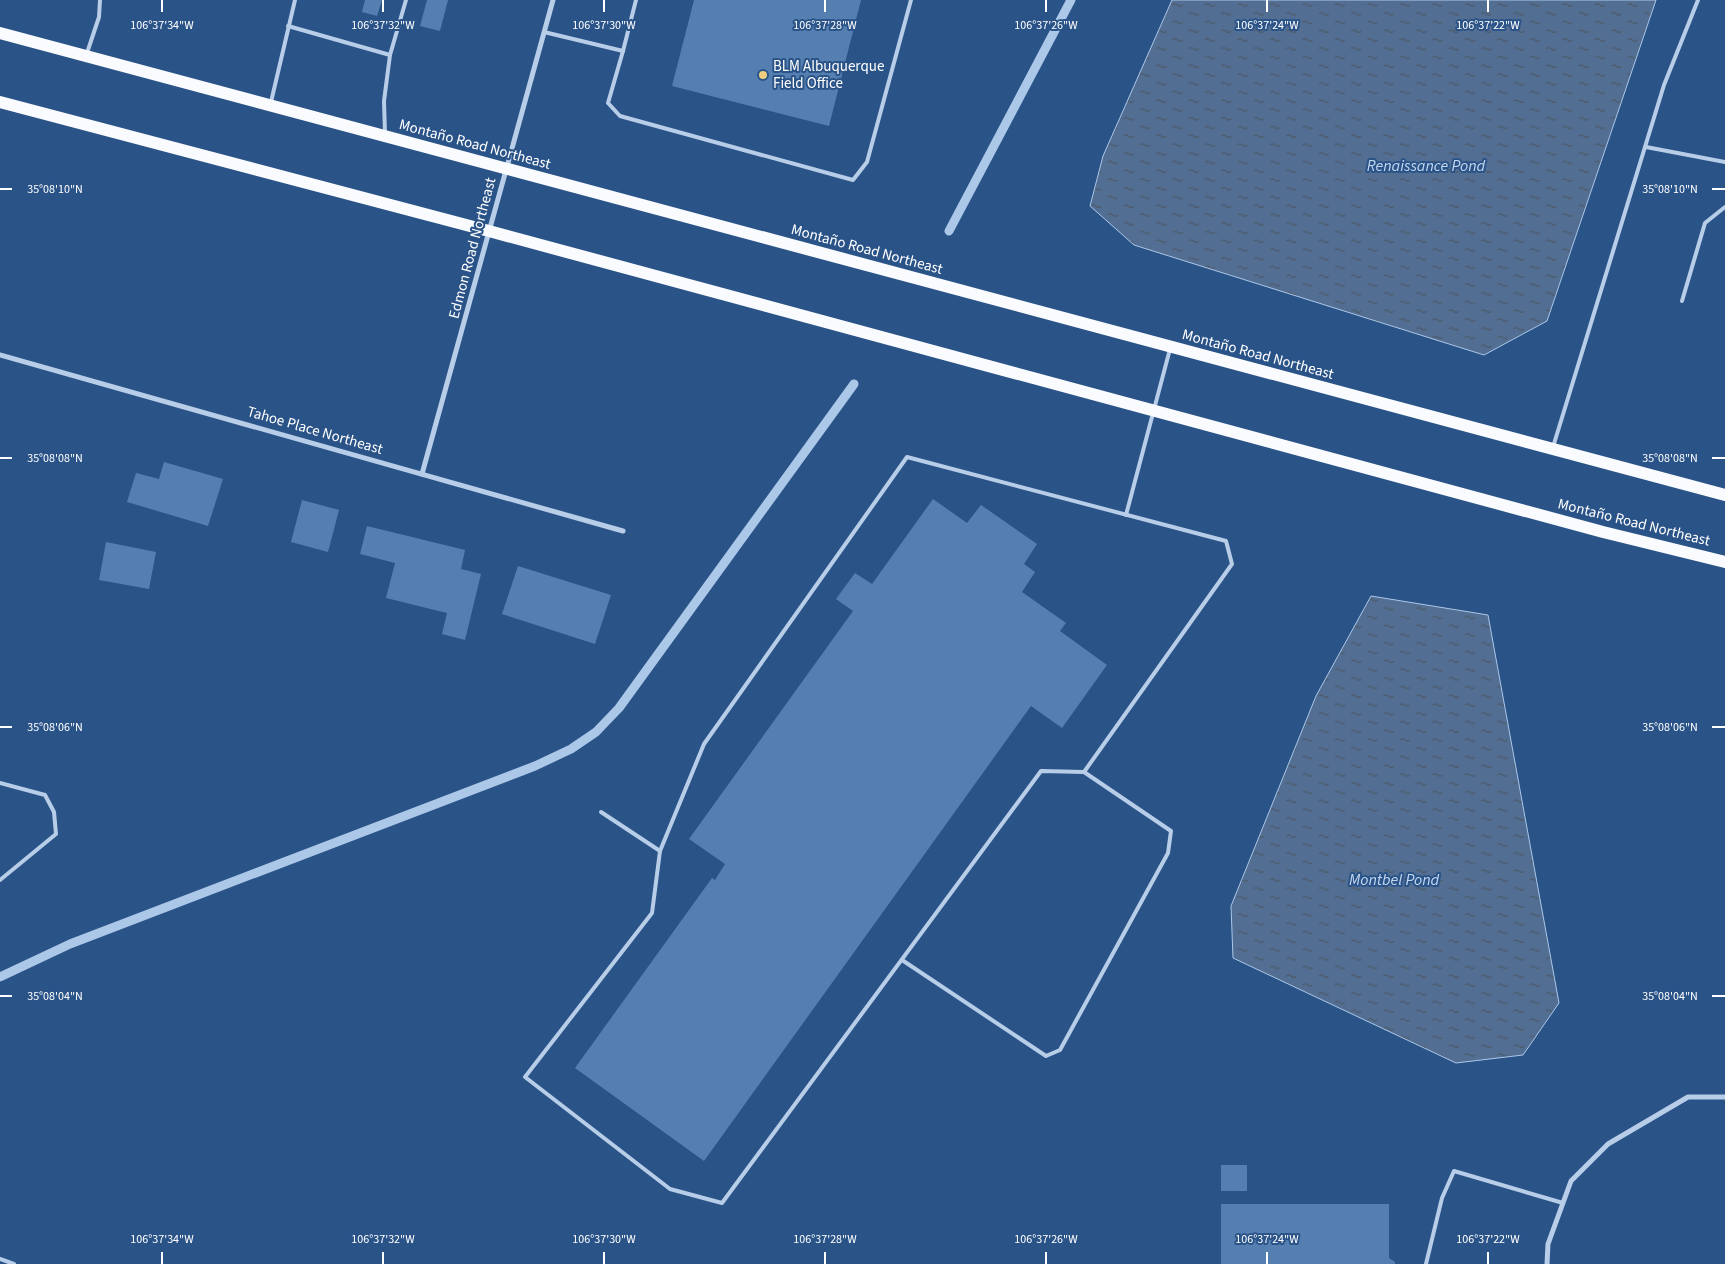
<svg xmlns="http://www.w3.org/2000/svg" width="1725" height="1264" viewBox="0 0 1725 1264" font-family="'Source Sans 3',sans-serif">
<style>
.water{fill:url(#water-ripples);stroke:#acc8e8}
.lines{fill:none;stroke-linecap:round;stroke-linejoin:round}
.stream{stroke:#acc8e8;stroke-width:9}
.building{fill:#567fb1}
.lane{stroke:#b7cde8;stroke-width:4}
.street{stroke:#b7cde8;stroke-width:5}
.primary{stroke:#f9fbfe;stroke-width:12}
.ticks{fill:none;stroke:#fff;stroke-width:2}
.poi-dot{fill:#efce7f;stroke:#2a5388;stroke-width:2}
.labels{text-anchor:middle;stroke-width:4;stroke-linejoin:round;paint-order:stroke}
.poi-label{font-size:15px;fill:#fff;stroke:#2a5388;text-anchor:start}
.street-label{font-size:15px;fill:#fff;stroke:#2a5388}
.water-label{font-size:16px;font-style:italic;fill:#c3d7ef;stroke:#2a5388}
.ticks-label{font-size:12px;text-anchor:middle;fill:#fff;stroke:#2a5388;stroke-width:4;stroke-linejoin:round;paint-order:stroke}
</style>
<defs>
<pattern id="water-ripples" width="26" height="14" patternUnits="userSpaceOnUse" patternTransform="scale(1.25)"><rect width="26" height="14" fill="#526e93"/><path d="M2 4q2-2 4 0t4 0M15 11q2-2 4 0t4 0" fill="none" stroke="#4e5865"/></pattern>
</defs>
<rect width="100%" height="100%" fill="#2a5388"/>
<g class="water">
<polygon points="1172,0 1656,0 1547,321 1484,355 1134,245 1090,206 1103,156"/>
<polygon points="1371,596 1488,615 1559,1003 1523,1055 1456,1063 1233,958 1231,906 1316,696"/>
</g>
<g class="lines">
<g class="stream">
<polyline points="949,231 1071,0"/>
<polyline points="0,977 70,944 535,766 571,749 596,732 619,708 854,384"/>
</g>
</g>
<g class="building">
<polygon points="365,0 382,0 377,16 362,12"/>
<polygon points="427,0 448,0 440,31 420,26"/>
<polygon points="694,0 861,0 829,126 672,86"/>
<polygon points="164,462 223,479 208,526 127,502 136,473 159,479"/>
<polygon points="933,499 967,523 981,505 1037,544 1024,564 1035,572 1022,592 1066,623 1060,631 1107,665 1062,728 1031,706 704,1161 575,1068 712,878 715,880 725,864 689,839 853,611 836,599 855,573 872,584"/>
<polygon points="302,500 339,510 328,552 291,542"/>
<polygon points="367,526 465,550 461,569 481,574 465,640 442,634 447,613 386,598 395,563 360,554"/>
<polygon points="106,542 156,552 149,589 99,580"/>
<polygon points="518,566 611,595 595,644 502,614"/>
<rect x="1221" y="1165" width="26" height="26"/>
<polygon points="1221,1204 1389,1204 1389,1258 1395,1262 1395,1264 1221,1264"/>
</g>
<g class="lines">
<g class="lane">
<polyline points="288,26 390,55"/>
<polyline points="544,32 623,51 636,0"/>
<polyline points="623,51 608,103 620,116 853,180 867,162 911,0"/>
<polyline points="87,53 99,17 100,0"/>
<polyline points="271,102 295,0"/>
<polyline points="385,134 384,101 390,55 406,0"/>
<polyline points="1646,147 1725,162"/>
<polyline points="1682,301 1705,223 1725,207"/>
<polyline points="1553,447 1664,85 1698,0"/>
<polygon points="907,457 1226,541 1232,564 1084,772 1041,771 722,1203 670,1189 525,1077 652,913 660,851 704,744"/>
<polyline points="1126,515 1170,349"/>
<polyline points="0,783 45,795 54,812 56,834 0,880"/>
<polyline points="601,812 660,851"/>
<polyline points="902,960 1046,1056 1060,1050 1168,853 1171,831 1084,772"/>
<polyline points="0,1259 14,1264"/>
<polyline points="1426,1264 1442,1198 1454,1171 1563,1203"/>
</g>
<g class="street">
<polyline points="0,355 623,531"/>
<polyline points="422,474 553,0"/>
<polyline points="1547,1264 1548,1244 1571,1181 1608,1144 1688,1097 1725,1097"/>
</g>
<g class="primary">
<polyline points="0,33 1725,495"/>
<polyline points="0,102 489,231 1603,532 1725,562"/>
</g>
</g>
<path class="ticks" d="M162,0V12M383,0V12M604,0V12M825,0V12M1046,0V12M1267,0V12M1488,0V12M0,189H12M1712,189H1725M0,458H12M1712,458H1725M0,727H12M1712,727H1725M0,996H12M1712,996H1725M162,1252V1264M383,1252V1264M604,1252V1264M825,1252V1264M1046,1252V1264M1267,1252V1264M1488,1252V1264"/>
<circle class="poi-dot" cx="763" cy="75" r="5"/>
<g class="labels">
<g class="poi-label">
<text x="773" y="71">BLM Albuquerque<tspan x="773" dy="17">Field Office</tspan></text>
</g>
<g class="street-label">
<text transform="translate(475 144) rotate(15)" y="5">Montaño Road Northeast</text>
<text transform="translate(472 248) rotate(-75)" y="5">Edmon Road Northeast</text>
<text transform="translate(867 249) rotate(15)" y="5">Montaño Road Northeast</text>
<text transform="translate(1258 354) rotate(15)" y="5">Montaño Road Northeast</text>
<text transform="translate(315 430) rotate(16)" y="5">Tahoe Place Northeast</text>
<text transform="translate(1634 522) rotate(14)" y="5">Montaño Road Northeast</text>
</g>
<g class="water-label">
<text x="1426" y="171">Renaissance Pond</text>
<text x="1394" y="885">Montbel Pond</text>
</g>
</g>
<g class="ticks-label">
<text x="162" y="29">106°37'34"W</text>
<text x="383" y="29">106°37'32"W</text>
<text x="604" y="29">106°37'30"W</text>
<text x="825" y="29">106°37'28"W</text>
<text x="1046" y="29">106°37'26"W</text>
<text x="1267" y="29">106°37'24"W</text>
<text x="1488" y="29">106°37'22"W</text>
<text x="55" y="193">35°08'10"N</text>
<text x="1670" y="193">35°08'10"N</text>
<text x="55" y="462">35°08'08"N</text>
<text x="1670" y="462">35°08'08"N</text>
<text x="55" y="731">35°08'06"N</text>
<text x="1670" y="731">35°08'06"N</text>
<text x="55" y="1000">35°08'04"N</text>
<text x="1670" y="1000">35°08'04"N</text>
<text x="162" y="1243">106°37'34"W</text>
<text x="383" y="1243">106°37'32"W</text>
<text x="604" y="1243">106°37'30"W</text>
<text x="825" y="1243">106°37'28"W</text>
<text x="1046" y="1243">106°37'26"W</text>
<text x="1267" y="1243">106°37'24"W</text>
<text x="1488" y="1243">106°37'22"W</text>
</g>
</svg>
